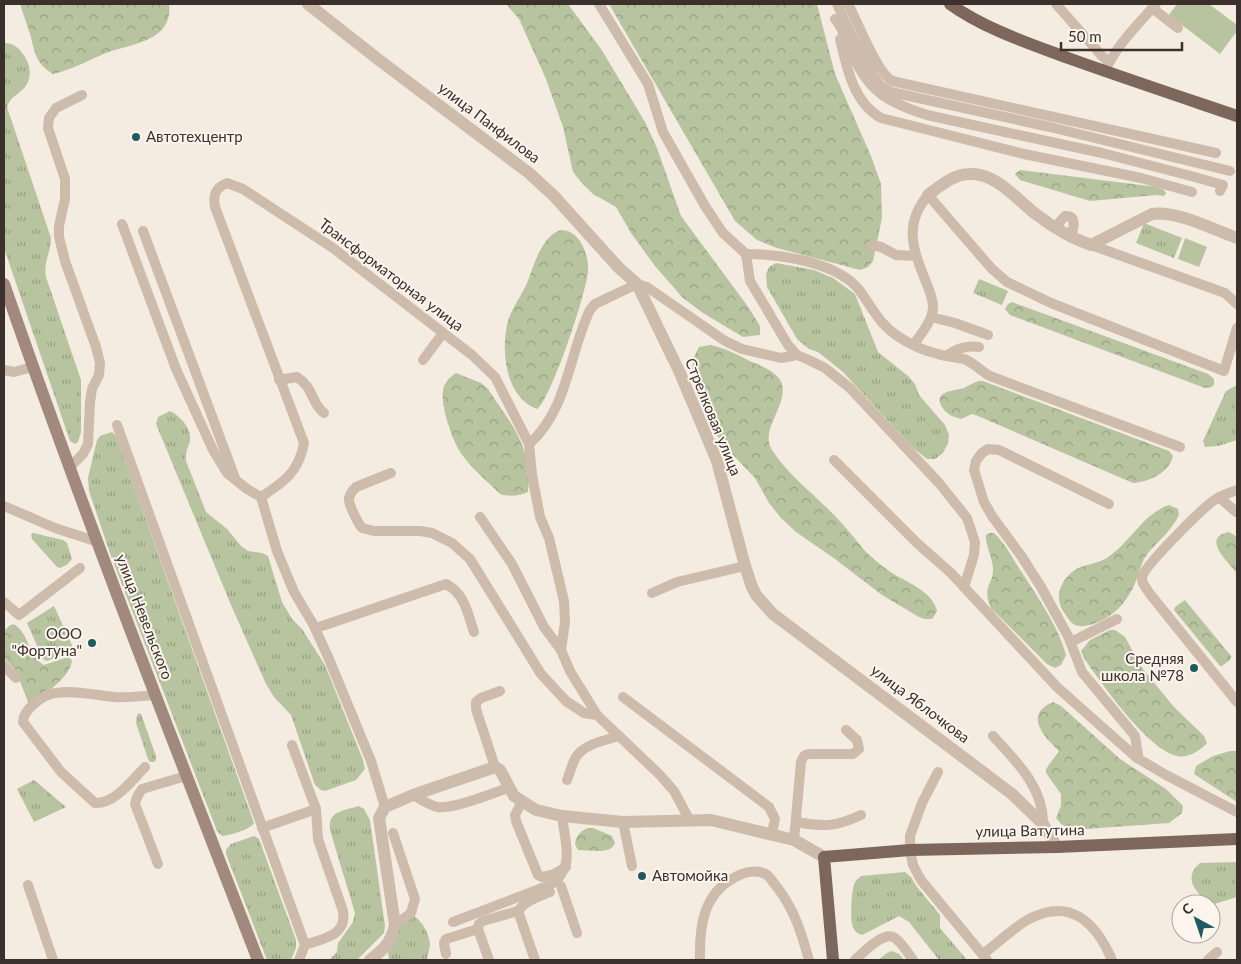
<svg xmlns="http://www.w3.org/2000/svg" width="1241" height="964" viewBox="0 0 1241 964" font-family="Lato,sans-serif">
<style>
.grass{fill:url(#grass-tufts)}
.forest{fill:url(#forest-crowns)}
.garden{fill:#b8c4a0}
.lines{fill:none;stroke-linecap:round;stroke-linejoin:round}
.service{stroke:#cdbbac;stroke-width:10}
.minor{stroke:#cdbbac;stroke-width:12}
.secondary{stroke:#a18a7d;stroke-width:12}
.primary{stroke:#7d675c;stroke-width:12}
.poi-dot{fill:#1f5a5e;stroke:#fbf5ee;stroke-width:2}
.labels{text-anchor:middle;stroke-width:4;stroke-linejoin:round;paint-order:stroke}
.street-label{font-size:15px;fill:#3b302b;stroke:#fbf5ee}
.poi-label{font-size:15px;fill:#3b302b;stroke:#fbf5ee;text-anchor:start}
</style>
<defs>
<pattern id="grass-tufts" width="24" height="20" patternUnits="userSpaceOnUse" patternTransform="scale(1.25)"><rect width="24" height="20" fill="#b8c4a0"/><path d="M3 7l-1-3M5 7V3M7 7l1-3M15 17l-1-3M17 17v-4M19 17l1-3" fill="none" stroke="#97a083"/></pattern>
<pattern id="forest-crowns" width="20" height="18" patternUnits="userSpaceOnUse" patternTransform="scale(1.25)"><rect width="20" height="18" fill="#b8c4a0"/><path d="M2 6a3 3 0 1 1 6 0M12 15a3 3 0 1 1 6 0" fill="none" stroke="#97a083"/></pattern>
</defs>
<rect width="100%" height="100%" fill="#f4ebe1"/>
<g class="grass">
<path d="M4,43C13,43 18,47 23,54C30,63 33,77 25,87C19,94 10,97 7,107L51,238C51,252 43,263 46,277L81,380V432L78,442L75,444L70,441L4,248Z"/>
<polygon points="1144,223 1182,238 1174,258 1136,243"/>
<polygon points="776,263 814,270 833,278 855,294 878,352 908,376 915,384 919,395 945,425 949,435 948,443 943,453 935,459 927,459 913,448 843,372 818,352 809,349 797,339 767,287 766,274 769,267"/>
<polygon points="979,279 1008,291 1002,305 973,293"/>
<polygon points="1237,385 1237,440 1218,446 1205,447 1203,441 1226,391"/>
<path d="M170,411C180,416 192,428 190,441C188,448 185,452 186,461L206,512L227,529L241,546L248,551L262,553L268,556L282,602L292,619L302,629L325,665L363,760L365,769L356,780L325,791L321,790L315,785L291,715L274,697L266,684L231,605L156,424L158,417Z"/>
<path d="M112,432L116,436L254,823C249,830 231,835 222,836L217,831L111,556L89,491L88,478L97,440L100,436Z"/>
<polygon points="33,533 63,540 67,543 72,559 68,564 60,568 57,567 32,539 31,535"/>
<polygon points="54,606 72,645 72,651 47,661 43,659 27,623"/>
<polygon points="139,713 141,714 156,756 156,760 154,762 150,762 148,759 136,723 137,715"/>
<polygon points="34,780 66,807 34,822 17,789"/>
<path d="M359,806L364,809L370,820L385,926L384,933L357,960H329L337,952L338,943L353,922L355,913L330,830C328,810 344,811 359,806Z"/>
<polygon points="254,836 259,839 296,940 296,948 291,960 267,960 226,854 226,850 231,844"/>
<path d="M1237,862V897L1211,905C1198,894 1181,879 1200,863Z"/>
<path d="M905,872L911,877L917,887L940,915V928L967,960H939L909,922L899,916L862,935C857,933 855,932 853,927C850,920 851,890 855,882C856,880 859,878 861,876Z"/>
<path d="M414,916C423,922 429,934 430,944C430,950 427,955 427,960H389L388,952L398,929Z"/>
<polygon points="892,951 899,954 904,960 878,960 887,953"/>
</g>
<g class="forest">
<path d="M20,4H169C174,41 131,44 106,53C89,60 71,70 53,74C35,63 35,52 30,34C27,24 23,14 20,4Z"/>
<polygon points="506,4 568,4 601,49 645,122 657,148 681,216 749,308 760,326 760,335 743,337 703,313 683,298 655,266 631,233 616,207 593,194 581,182 573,172 563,127 546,79 519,19"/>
<polygon points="609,4 817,4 835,74 871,156 881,184 882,218 873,261 868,267 860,270 777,248 757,240 735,221"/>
<polygon points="1020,170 1157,187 1164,190 1166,193 1164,196 1156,195 1090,201 1020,180 1015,174"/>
<path d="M561,230C580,230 589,255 588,270C588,289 550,402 537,409C506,397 501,354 507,325C510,310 521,297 527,283C534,266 541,236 561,230Z"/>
<polygon points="1012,302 1208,374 1214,379 1214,384 1212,387 1205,388 1010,315 1005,309 1008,304"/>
<path d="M710,345C725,348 738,355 752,362C762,366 779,373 782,384C788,405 759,430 772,450C788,475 815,495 835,516C846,527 855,539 865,551C873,559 882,566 892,573C907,582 933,592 937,611L932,619H925L919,617L882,595L835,559L796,532L781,518L769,503L755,478L734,456L713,431L697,393L694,382L692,369L694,357L699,347Z"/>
<path d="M456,373L481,383L488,389C511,424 533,447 528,492C520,496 509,497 500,494C487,481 471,468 460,452C453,440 450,430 446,417C442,399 438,384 456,373Z"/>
<path d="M978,381H983L1169,451L1173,456C1169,473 1149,482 1133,483L978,416L972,414L961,419C953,417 946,414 942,407C932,390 957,391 964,388C968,386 973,383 978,381Z"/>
<path d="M1169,505L1178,509L1179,515C1172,530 1158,541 1148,553C1142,561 1140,569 1137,578C1132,593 1122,608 1108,617C1100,622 1084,629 1075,625C1071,623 1068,618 1065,614C1056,602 1057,588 1068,576C1076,566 1086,566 1098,562C1105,560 1111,555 1117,550C1134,535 1147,512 1169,505Z"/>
<path d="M1229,532L1237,537V573C1229,563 1200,537 1229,532Z"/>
<path d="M989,533H994C1005,543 1011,556 1019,568C1035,593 1059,627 1066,655L1061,665L1055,668L1047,664L991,608C981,586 994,585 993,568C992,559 988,549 986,540V535Z"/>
<polygon points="1185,600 1231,656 1231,659 1222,666 1220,666 1174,610 1175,607"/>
<path d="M13,624C30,632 26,655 44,665L68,657L72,660C71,677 44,694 32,704L28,702L16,671L4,658V631L9,626Z"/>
<path d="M1110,630H1115L1125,637L1142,668L1174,707L1204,736L1207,743C1201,750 1187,759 1177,756C1146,748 1104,686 1085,660L1081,651L1090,640Z"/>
<path d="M1053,702L1061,706L1120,759L1166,789L1183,806L1182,813L1169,823L1072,830L1061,824L1056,818L1061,806V794L1046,773V769L1059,751C1044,737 1023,715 1053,702Z"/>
<polygon points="1230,751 1237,751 1237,802 1194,774 1196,766 1213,756"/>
<path d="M588,828H593L612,836L615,843C611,855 590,850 578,850L575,844C576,836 580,831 588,828Z"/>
</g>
<g class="garden">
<polygon points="1177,4 1209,4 1237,25 1237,31 1220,54 1169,15"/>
<polygon points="1185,238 1207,247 1199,267 1178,259"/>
</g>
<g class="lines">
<g class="service">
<path d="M599,4L648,84L663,132L705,206L723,233L746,254C780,254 838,262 860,291C873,309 879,324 899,337C911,345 925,351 938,354C947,357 956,357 964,359C974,363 981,371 990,376L1180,447"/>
<polyline points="837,4 852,36 874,77 881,86 891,92 1050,127 1230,171"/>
<path d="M848,4C858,22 876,71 892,81L1216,153"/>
<polyline points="1056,4 1102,56 1109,62"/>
<polyline points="1152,8 1178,28"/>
<path d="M835,19C843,27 845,40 850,50C868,91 886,102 927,115L1102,153L1191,176L1223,185L1220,191"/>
<path d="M840,39C847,68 853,102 881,118L1024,154L1141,178L1192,192"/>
<path d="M1105,71C1116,46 1137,25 1156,4"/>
<polyline points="122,224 176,369 213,450 227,473 247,489 261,497 277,551 294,592 313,624 329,659 371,761 385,807"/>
<path d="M1055,227L1065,216C1078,215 1073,230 1071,238"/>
<polyline points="143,231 235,478"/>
<polyline points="872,245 881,247 896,255 916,256"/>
<polyline points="1091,245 1225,293 1237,304"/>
<polyline points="746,254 750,281 788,345 797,355"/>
<polyline points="931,317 955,323 988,335"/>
<path d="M914,344C921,334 933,320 933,307C933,299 929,289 926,282C913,249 903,225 928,195L992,269L1007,282L1051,303L1224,371L1237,328"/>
<path d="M946,356C957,349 966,345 979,347"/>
<polyline points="423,360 443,333"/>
<polyline points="4,370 14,372 32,367"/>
<path d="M279,380L297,377C314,388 311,403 324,413"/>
<polyline points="117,425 305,945"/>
<path d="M529,444C568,410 569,353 590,310L595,304L637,284L647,287L725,341L742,349L781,358L797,355L809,360L825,368L850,388L939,483L967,518L975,542L974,555L964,587"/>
<polyline points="834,460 917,543 951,573 1057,687 1137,758 1166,775 1237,812"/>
<polyline points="70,467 83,454 88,444 90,402 92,389 99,375 100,363 96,347 65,261 59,237 59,226 65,199 65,179 48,128 49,118 56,108 82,95"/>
<path d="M391,473L356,487C353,490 350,494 349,498C348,504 358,523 362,528L374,531H420L432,533L452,543L470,559L541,674L566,701L584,713L597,715"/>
<path d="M1237,490C1228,493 1220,496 1213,501C1201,510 1145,565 1142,577C1141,583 1147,589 1150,594L1237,702"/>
<path d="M261,497C284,482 299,472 304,443L215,207C213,195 215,188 227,183L243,189L333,248L472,355L495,377L529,444L532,475L540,517L549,538L564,601L565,622L561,650L570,671L597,715L660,775L674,791L689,819"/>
<polyline points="1219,497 1236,512"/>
<polyline points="1109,504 999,450 988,449 982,453 976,461 974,470 984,502 992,516 1022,557 1041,587 1068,636 1082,672 1135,736 1138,755 1137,758"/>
<polyline points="4,506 55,528 98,542"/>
<polyline points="480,517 512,564 544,627 561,650"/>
<polyline points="652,593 677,582 745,566"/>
<polyline points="4,602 19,615 80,568"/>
<path d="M316,628L446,584C465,594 467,612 474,632"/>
<polyline points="1071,642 1117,619"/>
<polyline points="4,666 16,678"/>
<polyline points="623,697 769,807 775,819 772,833"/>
<path d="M993,736C1016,761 1044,788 1043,824"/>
<path d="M292,745L316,809L318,839L343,911C347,936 324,938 305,945L299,960"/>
<path d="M145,767C132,780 115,804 95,803L61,772L23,722C23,709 44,694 56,693C74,690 95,695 114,697C128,698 142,696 156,695"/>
<polyline points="495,767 476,709 476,702 481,698 500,691"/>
<polyline points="938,772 922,803 910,836 910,850 913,865 921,880 987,960"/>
<path d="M567,780C570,773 572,764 576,757C584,744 606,740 619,736"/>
<path d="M413,795C420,799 429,805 437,807C452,810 493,793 508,788"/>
<polyline points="522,802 515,815 516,821 538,875 542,877 554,874 566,867"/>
<polyline points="623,822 632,866"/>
<path d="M796,822C824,827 835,827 861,815"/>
<polyline points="262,828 316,809"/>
<polyline points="393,833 415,899 411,913 395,925"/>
<path d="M794,840L801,762C803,757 804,754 810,754H853L859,749L857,740L846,730"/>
<polyline points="158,864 135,804 137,797 142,789 186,776"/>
<polyline points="28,885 53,960"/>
<polyline points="561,886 577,933"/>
<path d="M453,922L550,885C576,868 565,843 562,816"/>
<polyline points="446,954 444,943 446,939 478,929"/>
<path d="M983,954C998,943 1013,928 1029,919C1071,897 1096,923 1112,960"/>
<polyline points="489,960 478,929 479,924 483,921 518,911"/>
<path d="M535,960L518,911C526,900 538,897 550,892"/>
<path d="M700,960C699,924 704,889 742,874C749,871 760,870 767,875C771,878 774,884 777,887C795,911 801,932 809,960"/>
<path d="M855,960C863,953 884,930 895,938C902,943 908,953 913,960"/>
<polyline points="1208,960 1217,952"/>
</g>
<g class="minor">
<polyline points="308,4 379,60 529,173 554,196 618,267 637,284 680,373 717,461 745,566 752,587 756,595 773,614 1012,794 1043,824 1057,847"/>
<path d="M928,195C940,186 954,174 969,174C996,172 1017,200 1037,215C1054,228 1071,238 1091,245L1152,214C1176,210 1214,230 1237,238"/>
<path d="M370,960C384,949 391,943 395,925L379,818L385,807L413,795L495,767L500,770L514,796L536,810L562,816L623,822L711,820L794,840L824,857"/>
</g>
<path class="secondary" d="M4,284C83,512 171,736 258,960"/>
<g class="primary">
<path d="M950,4C985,29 1028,43 1068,58C1124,78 1181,97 1237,116"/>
<polyline points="833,960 824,857 910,850 1057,847 1237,839"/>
</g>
</g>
<g class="poi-dot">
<circle cx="136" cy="137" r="5"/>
<circle cx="92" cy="643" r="5"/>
<circle cx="1194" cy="668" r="5"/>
<circle cx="642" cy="876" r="5"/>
</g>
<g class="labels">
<g class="street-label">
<text transform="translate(489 123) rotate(37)" y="5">улица Панфилова</text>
<text transform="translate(391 275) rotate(37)" y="5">Трансформаторная улица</text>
<text transform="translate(713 417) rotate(68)" y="5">Стрелковая улица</text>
<text transform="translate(144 617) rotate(69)" y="5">улица Невельского</text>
<text transform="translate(920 704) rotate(37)" y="5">улица Яблочкова</text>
<text transform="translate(1030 831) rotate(-1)" y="5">улица Ватутина</text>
</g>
<g class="poi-label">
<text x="146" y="142">Автотехцентр</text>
<text x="82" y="639" text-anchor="end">ООО<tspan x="82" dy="17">"Фортуна"</tspan></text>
<text x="1184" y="664" text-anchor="end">Средняя<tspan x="1184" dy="17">школа №78</tspan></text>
<text x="652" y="881">Автомойка</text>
</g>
</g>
<rect width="1241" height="964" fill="none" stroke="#3b302b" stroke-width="10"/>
<g transform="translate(1196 919) rotate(320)"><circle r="24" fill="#fbf5ee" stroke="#aea6a0"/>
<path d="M0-4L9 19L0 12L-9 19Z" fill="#1f5a5e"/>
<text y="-8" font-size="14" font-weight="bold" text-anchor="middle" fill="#3b302b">С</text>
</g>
<path d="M1061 42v8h121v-8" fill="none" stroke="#3b302b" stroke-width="2.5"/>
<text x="1068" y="42" font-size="15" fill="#3b302b" stroke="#fbf5ee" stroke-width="4" paint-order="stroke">50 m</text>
</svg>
